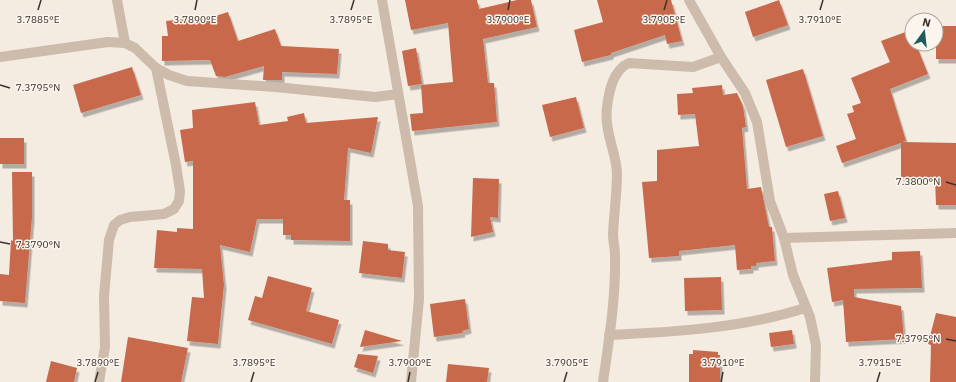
<svg xmlns="http://www.w3.org/2000/svg" width="956" height="382" viewBox="0 0 956 382" font-family="'IBM Plex Sans',sans-serif">
<style>
.building{fill:#c8694b;filter:url(#shadow)}
.lines{fill:none;stroke-linecap:round;stroke-linejoin:round}
.street{stroke:#cdbbac;stroke-width:10}
.ticks{fill:none;stroke:#3b302b;stroke-width:1.5}
.ticks-label{font-size:10px;text-anchor:middle;fill:#3b302b;stroke:#fbf5ee;stroke-width:3;stroke-linejoin:round;paint-order:stroke}
</style>
<defs>
<filter id="shadow"><feDropShadow dx="2.5" dy="4.5" stdDeviation="0" flood-color="#0004"/></filter>
</defs>
<rect width="100%" height="100%" fill="#f4ebe1"/>
<g class="building">
<polygon points="405,0 477,0 479,9 517,0 531,0 537,27 483,39 488,83 494,83 497,122 412,131 410,114 423,113 421,85 453,82 448,23 411,30"/>
<polygon points="597,0 671,0 682,41 667,44 665,35 611,53 611,55 582,62 574,30 603,22"/>
<polygon points="779,0 788,25 753,37 745,12"/>
<polygon points="228,12 238,41 275,29 281,46 339,49 337,74 282,72 282,80 263,80 264,66 225,77 216,76 210,60 162,61 162,36 168,36 166,21 206,17 206,19"/>
<rect x="936" y="26" width="20" height="33"/>
<polygon points="911,30 912,44 916,44 928,74 890,89 906,141 902,142 956,143 956,205 936,205 935,177 901,177 901,143 842,163 836,146 856,139 847,114 854,112 852,106 861,103 851,78 890,62 881,41"/>
<polygon points="416,48 422,84 408,86 402,51"/>
<polygon points="132,67 141,95 81,113 73,85"/>
<polygon points="803,69 823,136 786,147 766,80"/>
<polygon points="722,85 723,95 737,93 743,106 746,127 742,128 747,189 761,187 769,227 772,227 775,261 756,263 756,266 751,266 751,269 737,270 735,245 679,251 679,256 649,258 642,182 657,181 657,150 699,146 695,114 678,115 677,94 693,93 692,88"/>
<polygon points="576,97 584,128 550,137 542,105"/>
<polygon points="255,102 259,125 288,121 287,117 304,113 306,123 378,117 371,153 348,148 344,200 350,200 350,241 291,240 291,235 283,235 283,219 257,219 250,252 220,245 224,285 218,344 187,341 192,297 204,298 202,269 154,268 157,230 177,232 177,228 193,229 193,161 185,162 180,130 193,128 192,110"/>
<rect x="0" y="138" width="24" height="26"/>
<polygon points="12,172 32,172 32,217 25,303 0,301 0,274 9,275 11,240 13,241"/>
<polygon points="473,178 499,179 498,218 490,217 493,232 471,237"/>
<polygon points="838,191 845,218 830,221 824,194"/>
<polygon points="363,241 388,244 388,250 405,252 402,278 359,273"/>
<polygon points="920,251 922,288 854,289 854,297 901,306 904,339 846,342 843,300 832,302 827,268 892,260 892,252"/>
<polygon points="268,276 312,288 306,311 339,320 332,344 248,320 255,296 262,298"/>
<polygon points="721,277 722,310 685,311 684,278"/>
<polygon points="465,299 469,329 462,331 463,333 434,337 430,304"/>
<polygon points="936,313 956,317 956,382 930,382 931,345 928,344"/>
<polygon points="365,330 402,341 360,347"/>
<polygon points="792,330 794,344 771,347 769,333"/>
<polygon points="128,337 188,348 181,382 121,382"/>
<polygon points="693,350 718,352 718,355 720,355 720,382 689,382 689,354 693,354"/>
<polygon points="358,354 378,356 373,373 354,367"/>
<polygon points="51,361 77,368 74,382 46,382"/>
<polygon points="448,364 489,368 487,382 446,382"/>
</g>
<g class="lines">
<g class="street">
<polyline points="117,0 125,43"/>
<polyline points="382,0 418,206 419,299 411,382"/>
<polyline points="689,0 721,57 745,93 757,122 770,201 784,238 793,275 810,317 816,345 815,382"/>
<polyline points="0,57 108,42 125,43 135,48 156,68 169,75 187,81 276,87 375,97 398,94"/>
<polyline points="784,238 956,233"/>
<path d="M609,335C675,332 743,328 805,308"/>
<polyline points="99,382 105,347 104,296 109,240 114,225 120,220 130,217 164,214 174,209 179,201 180,191 176,165 156,68"/>
<path d="M603,382C609,340 616,297 615,255C615,248 613,241 613,234C614,213 617,193 617,173C616,151 604,132 607,107C609,91 613,70 629,63L693,67L721,57"/>
</g>
</g>
<path class="ticks" d="M38,10L41,0M195,10L197,0M351,10L354,0M508,10L510,0M664,10L667,0M820,10L823,0M0,85L10,88M946,182L956,185M0,242L10,244M946,339L956,341M95,382L98,372M251,382L254,372M408,382L410,372M564,382L567,372M721,382L723,372M877,382L880,372"/>
<g class="ticks-label">
<text x="38" y="23">3.7885°E</text>
<text x="195" y="23">3.7890°E</text>
<text x="351" y="23">3.7895°E</text>
<text x="508" y="23">3.7900°E</text>
<text x="664" y="23">3.7905°E</text>
<text x="820" y="23">3.7910°E</text>
<text x="38" y="91">7.3795°N</text>
<text x="918" y="185">7.3800°N</text>
<text x="38" y="248">7.3790°N</text>
<text x="918" y="342">7.3795°N</text>
<text x="98" y="366">3.7890°E</text>
<text x="254" y="366">3.7895°E</text>
<text x="410" y="366">3.7900°E</text>
<text x="567" y="366">3.7905°E</text>
<text x="723" y="366">3.7910°E</text>
<text x="880" y="366">3.7915°E</text>
</g>
<g transform="translate(924 32) rotate(15)"><circle r="19" fill="#fbf5ee" stroke="#aea6a0"/>
<path d="M0-3L7 15L0 10L-7 15Z" fill="#1f5a5e"/>
<text y="-6" font-size="11" font-weight="bold" text-anchor="middle" fill="#3b302b">N</text>
</g>
</svg>
